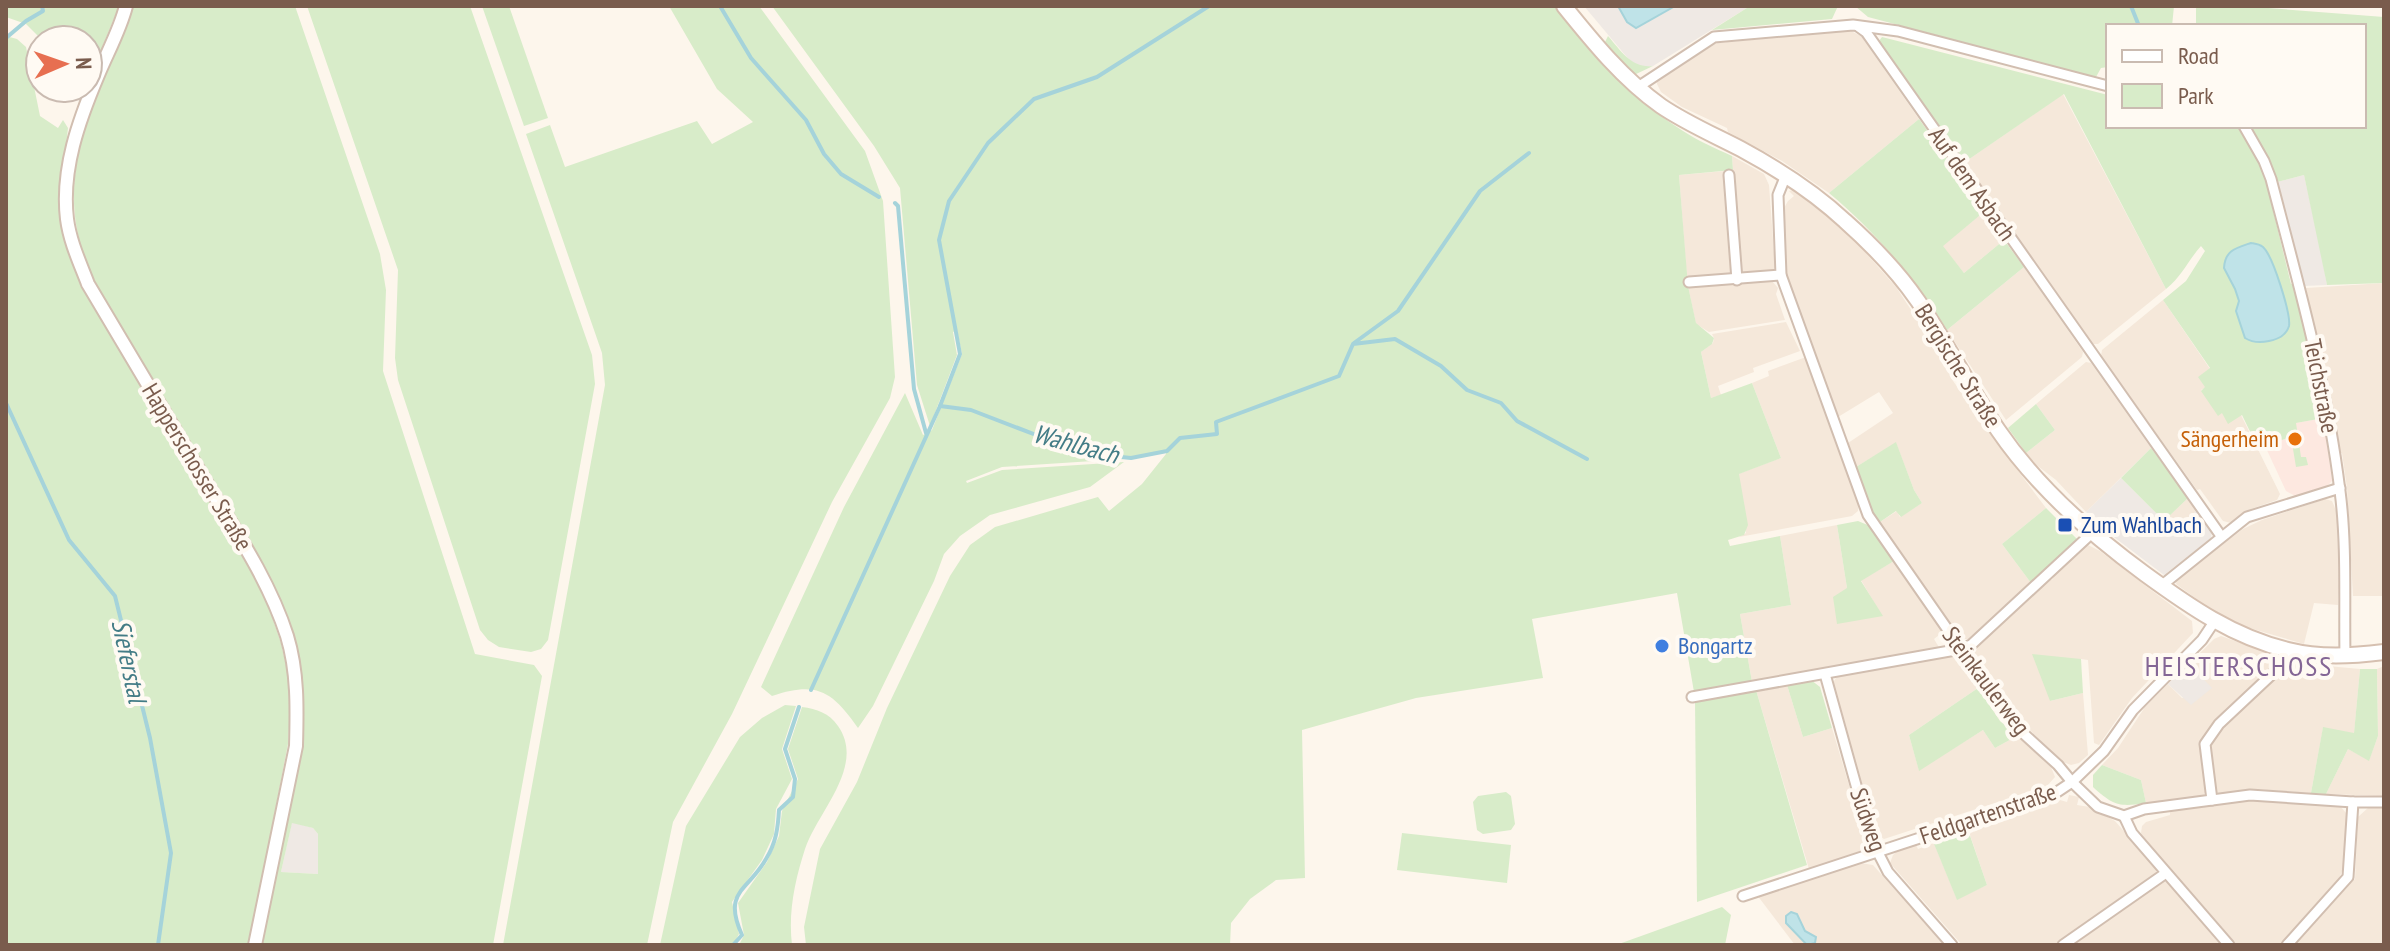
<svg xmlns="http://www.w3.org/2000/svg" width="2390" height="951" viewBox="0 0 2390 951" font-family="'PT Sans Narrow',sans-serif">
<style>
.residential{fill:#f5e8da}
.commercial{fill:#fde8e0}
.industrial{fill:#efe9e4}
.green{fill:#d8ecc9;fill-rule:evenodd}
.water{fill:#bfe3e8;stroke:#a5d3da;stroke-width:2}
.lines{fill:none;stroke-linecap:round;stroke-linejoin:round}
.stream{stroke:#a5d3da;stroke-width:4}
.minor-casing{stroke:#d1beb0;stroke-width:13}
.tertiary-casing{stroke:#d1beb0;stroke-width:16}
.secondary-casing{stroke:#d6c0b0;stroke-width:18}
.minor{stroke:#fff;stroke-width:9}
.tertiary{stroke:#fff;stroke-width:12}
.secondary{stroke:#fff;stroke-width:14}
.food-dot{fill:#e8710a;stroke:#fffaf3;stroke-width:3}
.transit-dot{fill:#1a4fb4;stroke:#fffaf3;stroke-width:3}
.shop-dot{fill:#3f7fe0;stroke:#fffaf3;stroke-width:3}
.labels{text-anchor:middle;stroke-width:8;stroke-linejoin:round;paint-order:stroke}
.street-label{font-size:24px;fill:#7a5c4d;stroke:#fffaf3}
.food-label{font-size:24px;fill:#c56008;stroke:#fffaf3;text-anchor:end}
.transit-label{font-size:24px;fill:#164399;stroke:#fffaf3;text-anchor:start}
.shop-label{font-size:24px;fill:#366cbe;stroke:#fffaf3;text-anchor:start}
.water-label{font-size:26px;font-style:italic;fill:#437c86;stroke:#fffaf3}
.quarter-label{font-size:28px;letter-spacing:2px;fill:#846695;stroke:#fffaf3}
</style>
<rect width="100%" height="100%" fill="#fdf6ec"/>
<g class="residential">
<polygon points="1851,31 1861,36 1919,119 1829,193 1782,161 1728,132 1727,128 1682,107 1661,92 1657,84 1657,80 1717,43"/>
<polygon points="2063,94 2166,289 2098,344 2092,344 1965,162"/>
<polygon points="1732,156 1764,174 1769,185 1775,267 1772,272 1741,276"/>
<polygon points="1725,171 1734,276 1687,279 1679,175"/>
<polygon points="1793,190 1849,234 1896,287 1954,375 1951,378 1965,398 1968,397 1991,435 2046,508 2002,544 2031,583 1969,639 1963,639 1958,636 1880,522 1897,511 1900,517 1922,503 1914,490 1896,443 1856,467 1848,443 1893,413 1879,392 1838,417 1786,273 1784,208 1788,201 1794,196 1789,191"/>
<polygon points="1985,211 2004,240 1964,273 1942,246"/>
<polygon points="2024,267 2083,352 2082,357 2006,420 1947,330"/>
<polygon points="1772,281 1778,288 1776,294 1785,320 1709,332 1696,324 1688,286"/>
<polygon points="2384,283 2384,601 2382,596 2353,596 2347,488 2342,453 2339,453 2306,288"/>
<polygon points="2163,300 2210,369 2205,388 2201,390 2222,413 2241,415 2280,494 2277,500 2245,511 2231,523 2223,521 2200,489 2197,490 2101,356 2102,350"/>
<polygon points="1786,322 1800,351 1753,368 1754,372 1718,386 1721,395 1711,398 1701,352 1713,343 1714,338 1712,334"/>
<polygon points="1806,357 1859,503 1858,511 1852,516 1739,537 1746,533 1738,474 1781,458 1752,383 1769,376 1768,371"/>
<polygon points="2086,362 2091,363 2151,448 2086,512 2056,480 2035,464 2026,453 2055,430 2036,404"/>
<polygon points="2188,498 2197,510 2175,532 2164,521"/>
<polygon points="2325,499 2332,501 2337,513 2339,586 2338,605 2314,603 2304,644 2246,627 2213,611 2176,584 2177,579 2243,529 2262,520"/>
<polygon points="1837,525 1847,588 1882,616 1861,580 1894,561 1943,632 1934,639 1940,649 1752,682 1740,614 1791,605 1780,536"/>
<polygon points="2086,544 2100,551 2192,621 2193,633 2132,698 2099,745 2094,743 2088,660 2081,659 2050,701 2083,693 2088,755 2079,763 2071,765 2063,762 2008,709 1972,657 1973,649 2049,579 2052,580 2057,572"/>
<polygon points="2221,636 2280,657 2278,664 2202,742 2207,789 2203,796 2146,803 2141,780 2102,765 2118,748 2145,707 2168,684 2182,698 2211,688 2189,664 2214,639"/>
<polygon points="1951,656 1961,663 1978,688 1909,735 1919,770 1983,730 1995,748 2017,736 2051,767 2055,777 2047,786 1884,839 1876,833 1832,684 1838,675"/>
<polygon points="2293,660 2317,665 2360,669 2354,734 2323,728 2311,793 2254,789 2218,793 2213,789 2208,750 2210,740 2219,727"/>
<polygon points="2384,666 2384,796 2326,794 2348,749 2369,760 2378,736 2377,669"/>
<polygon points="1787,685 1803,737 1832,728 1865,839 1862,851 1809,869 1756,690"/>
<polygon points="2069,795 2079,797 2077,805 2090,807 2115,821 2157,869 2155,875 2065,938 2066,940 2059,945 1962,945 1890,863 1893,855 1903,846 1910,844 1916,845 1918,849 1934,843 1957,899 1987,885 1969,832 2060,800 2067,802"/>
<polygon points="2246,800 2340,806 2347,814 2344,866 2338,881 2279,945 2237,945 2149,845 2141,833 2142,826 2146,822 2170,815 2170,811"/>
<polygon points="2384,807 2384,945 2294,945 2355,879 2358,817 2368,808"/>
<polygon points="1860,863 1873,865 1944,945 1795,945 1757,895"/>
<polygon points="2162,882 2168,882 2220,945 2073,945"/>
</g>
<polygon class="commercial" points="2324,418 2332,481 2327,486 2295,496 2286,491 2265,446 2291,437 2290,424"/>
<g class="industrial">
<polygon points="1584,6 1750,6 1653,66 1642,67 1631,62"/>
<polygon points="2304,175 2320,247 2327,285 2304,286 2277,182"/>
<polygon points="2121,478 2175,532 2197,510 2212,532 2211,538 2164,575 2110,534 2086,512"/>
<polygon points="2189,664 2212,688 2191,705 2168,684"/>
<polygon points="292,822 313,828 318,834 318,874 281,872"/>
</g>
<g class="green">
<polygon points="6,6 119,6 88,82 88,40 42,40 26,24 6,17"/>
<path d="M134,6H295L380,254L386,290L383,371L475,654L534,665L542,676L493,945H262C270,907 278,869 285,831C296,778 309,722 300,668C295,631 280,598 264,565L115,319C104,299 93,279 85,258C51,165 103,90 134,6ZM292,823L313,828L318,834V874L281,872Z"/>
<polygon points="307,6 470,6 592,355 595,384 548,640 541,649 531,652 499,647 488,640 480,630 398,380 395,358 398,270"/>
<polygon points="482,6 509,6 548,118 524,126"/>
<polygon points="669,6 759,6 865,151 883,201 895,377 890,398 832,502 732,714 673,822 647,945 503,945 605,385 602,353 526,134 550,125 565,167 697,121 712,144 753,122 717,89"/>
<path d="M772,6H1556C1588,55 1633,99 1683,131C1698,141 1715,148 1732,156L1733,170L1679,175L1688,286L1696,323L1714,338L1712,344L1701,352L1711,398L1752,383L1781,458L1739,474L1748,525L1744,535L1728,540L1730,546L1780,536L1791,605L1740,614L1752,682L1694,692L1677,593L1532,619L1543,678L1416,698L1302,730L1305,878L1276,880L1250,899L1231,923L1230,945H806L804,927L820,849L857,782L887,708L950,576L970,545L995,527L1098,497L1109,511L1142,484L1166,454V450L1124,459L1002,467L966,481L967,483L1002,470L1124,462L1090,487L990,515L960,536L944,554L934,581L873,706L858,728C832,691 817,681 772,696L761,687L844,507L905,393L923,435L932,430L962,354L957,330L953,332L957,355L930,426L917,385L900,188L874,146Z"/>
<polygon points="1750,6 1838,6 1832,19 1712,30"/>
<polygon points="1855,6 2174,6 2172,26 2108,26 2108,67 2101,68 2096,77 1868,17"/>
<polygon points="2198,6 2242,6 2384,17 2384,283 2327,285 2304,175 2277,182 2263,151 2247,126 2364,126 2364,26 2196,26 2196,8"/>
<polygon points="6,36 17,39 26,47 40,116 58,128 63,120 68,128 60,197 84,289 255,578 266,599 281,643 289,679 290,712 288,744 249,945 6,945"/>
<path d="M1608,36C1622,52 1631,68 1653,66L1634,75L1609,51L1605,42Z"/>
<path d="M1882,37L2108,95V126H2240L2262,165L2291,284L2295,283L2324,418L2296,423L2301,457H2306L2308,465L2296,467L2291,437L2258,448L2242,415L2228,424L2222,413L2218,416L2201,391L2205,387L2198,377L2210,368L2163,300L2186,281L2205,251L2201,246C2187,262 2183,275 2166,289L2064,94L1965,162L1879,41Z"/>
<path d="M1919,119L1985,211L1943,246L1964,273L2004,240L2024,267L1947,330C1913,277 1878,234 1829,193Z"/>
<polygon points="2036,404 2055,430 2026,453 2008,428"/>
<polygon points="1896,442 1914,490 1922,503 1901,517 1896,511 1880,522 1873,512 1856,467"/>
<polygon points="2151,448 2188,498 2164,521 2121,478"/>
<polygon points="2046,508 2078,540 2031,583 2002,544"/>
<polygon points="1858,521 1870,526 1894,561 1861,581 1883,616 1837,624 1833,597 1847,588 1837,525"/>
<polygon points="2032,654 2081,659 2083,693 2050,701"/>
<polygon points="2360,669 2377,669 2378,736 2369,761 2348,749 2326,794 2311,793 2323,727 2354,733"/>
<polygon points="1811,680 1820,687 1832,728 1803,737 1787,685"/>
<polygon points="1978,688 2000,721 2017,736 1995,748 1983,730 1919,771 1909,735"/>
<polygon points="1756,690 1807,865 1697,902 1695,701"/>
<polygon points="785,705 796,706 782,749 792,779 776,809 774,834 762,860 732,902 739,934 733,945 660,945 686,826 740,737 762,718"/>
<path d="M802,707C817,709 829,713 838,726C866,766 818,811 805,849C795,880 788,912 792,945H739L744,935L738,903L767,862L779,836L782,811L798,779L788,749Z"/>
<path d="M2102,765L2141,780L2146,803C2119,807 2114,806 2093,787V775Z"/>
<polygon points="1506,792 1511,796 1515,824 1511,830 1483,834 1477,830 1473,802 1478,796"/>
<polygon points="1967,827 1987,885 1957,900 1932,839"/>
<polygon points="1402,833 1511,845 1507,883 1397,870"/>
<polygon points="1722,907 1731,915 1725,945 1616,945"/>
</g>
<g class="water">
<polygon points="1618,6 1675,6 1636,28 1627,22"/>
<path d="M2251,243C2257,244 2259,244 2263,247C2273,256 2291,314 2289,326C2286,336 2278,339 2269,341C2260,343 2253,343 2245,338L2236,311L2239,301L2235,289L2224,268C2225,250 2236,248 2251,243Z"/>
<polygon points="1791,912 1797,914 1805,931 1816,937 1815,943 1807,945 1786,923 1786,916"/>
</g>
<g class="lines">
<g class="stream">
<polyline points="720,6 751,58 806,120 824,154 841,174 879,197"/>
<polyline points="2131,6 2139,26"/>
<polyline points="6,38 26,21 43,11 42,6"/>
<polyline points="895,203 898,206 914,389 926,433"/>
<polyline points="1354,343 1398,311 1480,191 1529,153"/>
<polyline points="6,403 69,540 115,596 150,738 171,853 158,945"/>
<polyline points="940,406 960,354 939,240 949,201 988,143 1034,99 1097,77 1209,6"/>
<polyline points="811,690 940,406 971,410 1044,438 1055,437 1102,455 1131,458 1167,451 1180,438 1217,434 1216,422 1339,376 1353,344 1395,339 1441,366 1467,390 1501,403 1517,421 1587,459"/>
<path d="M733,945L742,935C722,891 748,891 766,859C776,843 778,828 779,810L793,797L795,779L785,749L799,707"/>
</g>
<g class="minor-casing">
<g id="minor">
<polyline points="1859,27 1866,32 2221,536"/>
<polyline points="1638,87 1714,37 1853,25 1898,31 2108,86"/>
<path d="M2244,126L2264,161L2271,179C2298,282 2327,385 2340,491C2347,545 2344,602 2345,657"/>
<polyline points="1729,175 1737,280"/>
<polyline points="1786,175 1778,195 1781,275 1868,515 2014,725 2058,765 2072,782 2098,807 2124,816 2144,809 2250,795 2353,802 2384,802"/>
<polyline points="1689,282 1781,275"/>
<polyline points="2161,586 2247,517 2340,488"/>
<polyline points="1825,674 1871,839 1888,872 1952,945"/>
<polyline points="1692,697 1961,649 1971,645 2092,533"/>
<polyline points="2212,800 2205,744 2219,724 2284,663 2290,651"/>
<polyline points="2124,816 2132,833 2229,945"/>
<polyline points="1743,896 2054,794 2072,782 2104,751 2133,710 2202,640 2214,622"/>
<polyline points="2063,945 2166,873"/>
<polyline points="2287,945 2348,877 2353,802"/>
</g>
</g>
<g class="tertiary-casing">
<path id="tertiary" d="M126,6C120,30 107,53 98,75C79,120 61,169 67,219C70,242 80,263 88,284C126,349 165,414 204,479C235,530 269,580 287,636C298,672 297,709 296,746L255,945"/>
</g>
<g class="secondary-casing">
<path id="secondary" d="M1564,6C1593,42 1623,79 1661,106C1686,123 1714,135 1741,149C1778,169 1814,192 1845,221C1872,245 1898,272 1918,301C1947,343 1970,389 1998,430C2037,487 2089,533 2145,574C2189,606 2233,637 2288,650C2320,658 2352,656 2384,652"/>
</g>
<use href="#minor" class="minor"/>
<use href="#tertiary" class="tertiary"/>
<use href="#secondary" class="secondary"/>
</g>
<circle class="food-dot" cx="2295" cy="439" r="8"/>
<rect class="transit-dot" x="2057" y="517" width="16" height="16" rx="4"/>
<circle class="shop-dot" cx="1662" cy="646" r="8"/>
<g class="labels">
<g class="street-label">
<text transform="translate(1972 184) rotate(55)" y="8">Auf dem Asbach</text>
<text transform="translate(1958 366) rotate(58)" y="8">Bergische Straße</text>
<text transform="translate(2321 386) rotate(79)" y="8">Teichstraße</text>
<text transform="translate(197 467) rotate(59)" y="8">Happerschosser Straße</text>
<text transform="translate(1986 681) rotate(53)" y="8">Steinkaulerweg</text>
<text transform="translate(1988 814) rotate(-19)" y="8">Feldgartenstraße</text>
<text transform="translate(1868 820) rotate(71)" y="8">Südweg</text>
</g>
<g class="food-label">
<text x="2279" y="447">Sängerheim</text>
</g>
<g class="transit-label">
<text x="2081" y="533">Zum Wahlbach</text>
</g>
<g class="shop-label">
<text x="1678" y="654">Bongartz</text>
</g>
<g class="water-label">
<text transform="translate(1076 444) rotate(15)" y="9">Wahlbach</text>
<text transform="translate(129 661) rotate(78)" y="9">Sieferstal</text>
</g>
<g class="quarter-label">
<text x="2239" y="676">HEISTERSCHOSS</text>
</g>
</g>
<rect width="2390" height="951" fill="none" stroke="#7a5c4d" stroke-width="16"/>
<rect x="2106" y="24" width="260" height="104" fill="#fffaf3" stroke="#cabbb1" stroke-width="2"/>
<rect x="2122" y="50" width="40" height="12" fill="#ffffff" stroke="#cabbb1" stroke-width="2"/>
<text x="2178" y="64" font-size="24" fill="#7a5c4d">Road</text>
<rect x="2122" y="84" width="40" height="24" fill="#d8ecc9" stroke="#cabbb1" stroke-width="2"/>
<text x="2178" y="104" font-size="24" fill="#7a5c4d">Park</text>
<g transform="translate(64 64) rotate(88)"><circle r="38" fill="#fffaf3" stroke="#cabbb1" stroke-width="2"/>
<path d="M0-6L14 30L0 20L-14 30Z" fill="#e76f51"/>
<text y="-12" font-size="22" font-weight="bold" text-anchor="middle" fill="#7a5c4d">N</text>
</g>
</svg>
